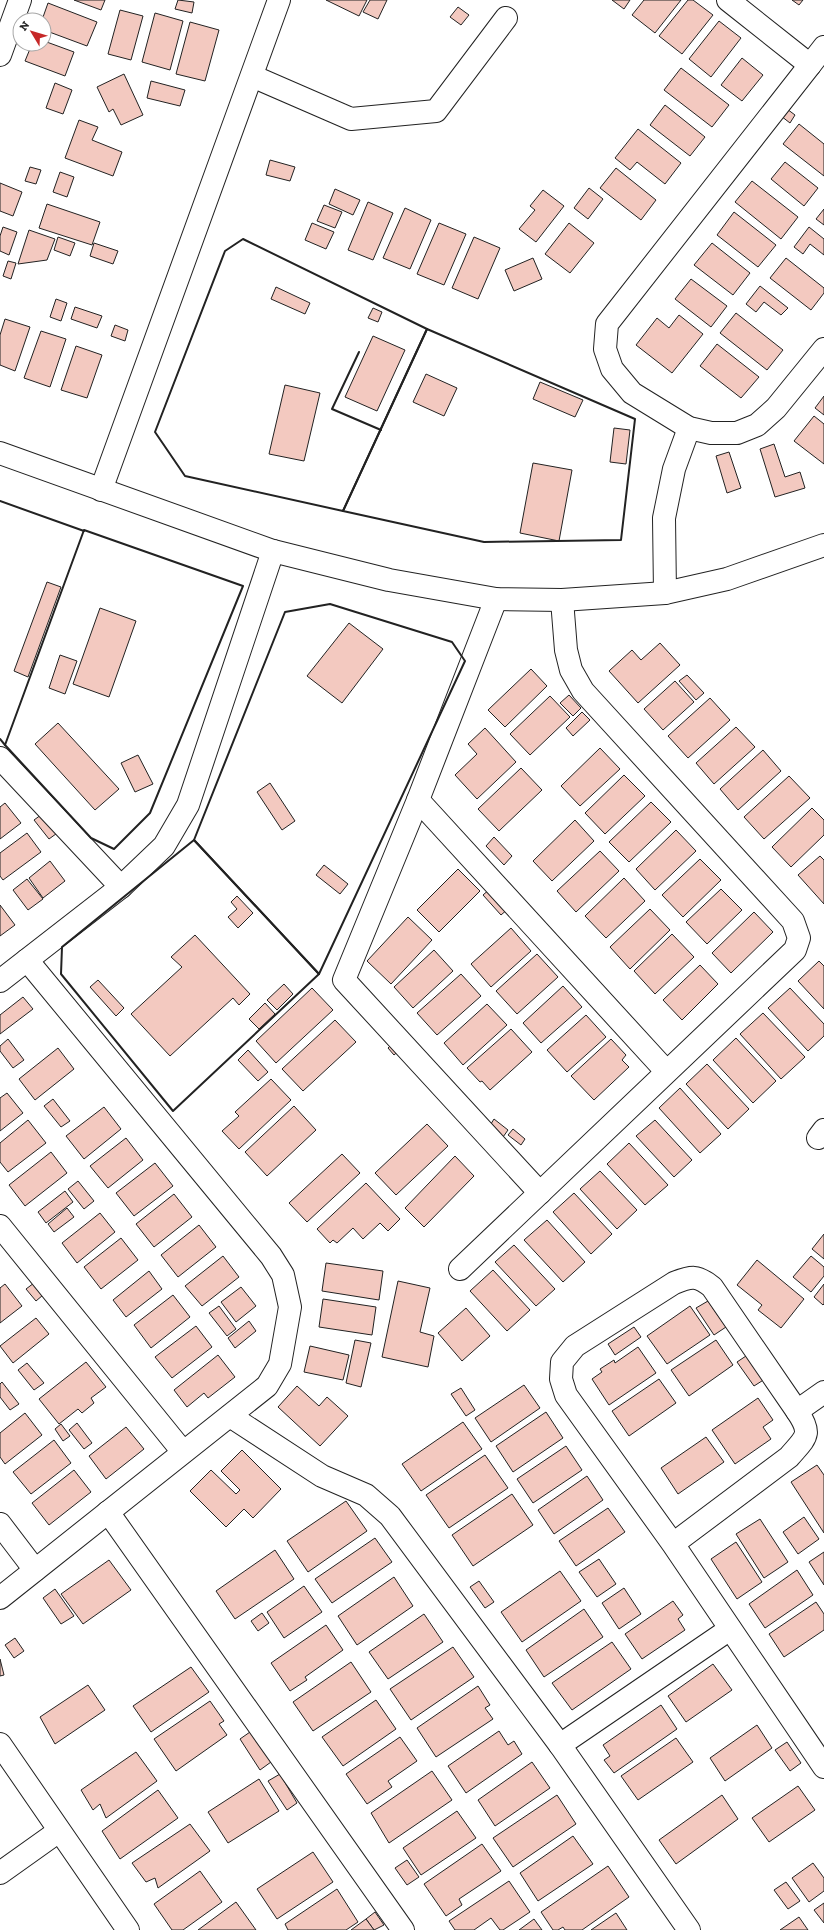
<svg xmlns="http://www.w3.org/2000/svg" width="824" height="1930" viewBox="0 0 824 1930" font-family="'Zilla Slab',serif">
<style>
.building{fill:#f3c9c0;stroke:#222}
.lines{fill:none;stroke-linecap:round;stroke-linejoin:round}
.minor-casing{stroke:#222;stroke-width:24}
.minor{stroke:#fff;stroke-width:22}
.wall{stroke:#222;stroke-width:2}
</style>
<rect width="100%" height="100%" fill="#fff"/>
<g class="building">
<polygon points="74,0 105,0 101,10"/>
<polygon points="178,0 194,2 192,13 175,9"/>
<polygon points="326,0 367,0 359,16"/>
<polygon points="370,0 387,0 378,19 363,12"/>
<polygon points="612,0 630,0 624,9"/>
<polygon points="644,0 681,0 655,33 632,15"/>
<polygon points="688,0 693,0 713,15 682,54 659,36"/>
<polygon points="792,0 803,0 799,5"/>
<polygon points="48,3 97,22 87,46 44,30 44,20 42,20"/>
<polygon points="458,7 469,15 461,25 450,17"/>
<polygon points="120,10 143,16 131,60 108,54"/>
<polygon points="155,13 183,21 170,70 142,62"/>
<polygon points="719,21 741,38 711,77 689,59"/>
<polygon points="190,22 219,30 205,81 176,74"/>
<polygon points="44,41 74,52 65,76 25,61 32,44 44,44"/>
<polygon points="742,58 763,75 742,101 721,85"/>
<polygon points="681,68 729,105 712,127 664,90"/>
<polygon points="124,74 143,115 121,125 113,109 109,112 97,87"/>
<polygon points="151,81 185,90 180,106 147,98"/>
<polygon points="55,83 72,90 63,114 46,108"/>
<polygon points="665,105 705,137 690,156 650,125"/>
<polygon points="787,109 795,115 790,123 781,116"/>
<polygon points="79,120 98,127 92,140 122,152 113,176 65,158"/>
<polygon points="799,124 824,144 824,176 783,144"/>
<polygon points="638,129 681,163 665,184 637,162 630,170 615,158"/>
<polygon points="270,160 295,167 290,181 266,175"/>
<polygon points="785,162 818,188 804,206 771,179"/>
<polygon points="30,167 41,170 36,184 25,181"/>
<polygon points="616,168 656,200 641,220 600,188"/>
<polygon points="60,172 74,177 67,197 53,192"/>
<polygon points="752,181 798,217 781,239 735,202"/>
<polygon points="0,183 22,192 13,216 0,211"/>
<polygon points="589,188 603,199 588,219 574,208"/>
<polygon points="335,189 360,200 353,215 329,204"/>
<polygon points="543,190 564,206 536,242 519,229 535,210 530,206"/>
<polygon points="368,202 393,213 373,260 348,250"/>
<polygon points="47,204 100,222 92,245 39,228"/>
<polygon points="324,205 342,212 335,228 317,221"/>
<polygon points="405,208 431,220 410,269 383,258"/>
<polygon points="824,209 824,225 816,219"/>
<polygon points="734,212 776,245 758,267 717,235"/>
<polygon points="312,223 334,232 326,249 305,240"/>
<polygon points="439,223 466,234 444,285 417,274"/>
<polygon points="569,223 594,243 570,273 545,254"/>
<polygon points="3,227 17,232 9,255 0,251 0,236"/>
<polygon points="809,227 824,239 824,255 810,244 803,254 794,247"/>
<polygon points="29,230 55,239 47,260 18,264"/>
<polygon points="58,237 75,243 70,256 54,250"/>
<polygon points="474,237 500,248 478,299 452,288"/>
<polygon points="94,243 118,251 113,264 90,256"/>
<polygon points="712,243 750,273 733,295 694,265"/>
<polygon points="533,258 542,279 514,291 505,270"/>
<polygon points="786,258 824,288 824,293 811,310 770,278"/>
<polygon points="8,261 16,263 11,279 3,276"/>
<polygon points="691,279 727,306 711,327 675,299"/>
<polygon points="760,286 788,308 781,315 764,302 756,312 746,304"/>
<polygon points="276,287 310,303 305,314 271,299"/>
<polygon points="56,299 67,303 61,321 50,317"/>
<polygon points="75,307 102,316 97,328 71,319"/>
<polygon points="373,308 382,312 378,322 368,318"/>
<polygon points="736,313 783,350 767,370 720,333"/>
<polygon points="679,315 703,334 672,373 636,345 657,318 669,328"/>
<polygon points="5,319 30,327 15,371 0,365 0,335"/>
<polygon points="115,325 128,330 125,341 111,336"/>
<polygon points="41,331 66,339 50,387 24,378"/>
<polygon points="373,336 405,350 377,411 345,397"/>
<polygon points="717,344 759,377 741,398 700,366"/>
<polygon points="76,346 102,355 87,398 61,390"/>
<polygon points="426,374 457,388 444,416 413,402"/>
<polygon points="540,382 583,400 575,417 533,399"/>
<polygon points="285,385 320,393 304,461 269,454"/>
<polygon points="824,396 824,415 815,408"/>
<polygon points="814,416 824,424 824,464 794,441"/>
<polygon points="614,428 630,430 626,464 610,462"/>
<polygon points="774,444 785,477 800,472 805,488 775,497 760,449"/>
<polygon points="729,452 741,488 727,493 716,456"/>
<polygon points="533,463 572,470 559,541 520,533"/>
<polygon points="47,582 61,587 28,677 14,671"/>
<polygon points="100,608 136,621 109,697 73,684"/>
<polygon points="349,623 383,649 342,703 307,676"/>
<polygon points="660,643 680,665 638,703 609,671 632,650 641,660"/>
<polygon points="60,655 77,661 65,694 49,688"/>
<polygon points="531,669 547,686 505,727 488,710"/>
<polygon points="687,675 704,693 696,700 679,681"/>
<polygon points="675,681 694,702 663,730 644,709"/>
<polygon points="569,695 581,708 573,716 560,703"/>
<polygon points="550,696 570,717 530,755 510,734"/>
<polygon points="710,698 730,720 688,758 668,736"/>
<polygon points="582,712 590,720 573,736 566,728"/>
<polygon points="58,723 119,789 95,810 35,744"/>
<polygon points="736,727 755,747 714,784 696,763"/>
<polygon points="485,728 516,762 477,799 455,775 477,754 468,744"/>
<polygon points="600,748 620,769 580,806 561,786"/>
<polygon points="763,750 781,771 738,810 720,789"/>
<polygon points="138,755 153,784 135,792 121,763"/>
<polygon points="521,768 542,790 499,831 478,809"/>
<polygon points="624,775 645,796 605,834 585,813"/>
<polygon points="789,776 810,798 764,839 744,817"/>
<polygon points="270,783 295,821 282,830 257,792"/>
<polygon points="651,802 671,822 629,862 609,842"/>
<polygon points="5,803 21,823 0,839 0,807"/>
<polygon points="812,808 824,820 824,835 791,867 772,847"/>
<polygon points="45,812 60,831 49,839 34,820"/>
<polygon points="575,820 594,841 552,881 533,861"/>
<polygon points="676,830 696,851 655,890 636,869"/>
<polygon points="27,833 41,852 3,880 0,876 0,853"/>
<polygon points="494,837 512,856 504,865 486,846"/>
<polygon points="600,851 619,871 576,912 557,891"/>
<polygon points="820,856 824,860 824,904 798,875"/>
<polygon points="700,859 721,880 683,917 662,895"/>
<polygon points="50,861 65,881 43,898 29,878"/>
<polygon points="324,865 348,884 340,894 316,875"/>
<polygon points="458,869 480,891 439,932 417,910"/>
<polygon points="624,878 645,901 606,938 585,916"/>
<polygon points="27,879 43,899 28,910 13,890"/>
<polygon points="491,888 509,908 501,915 483,895"/>
<polygon points="721,889 742,910 707,944 686,922"/>
<polygon points="237,896 253,913 238,928 228,917 237,909 231,902"/>
<polygon points="0,905 15,925 0,936"/>
<polygon points="650,909 670,930 630,969 610,947"/>
<polygon points="754,912 773,932 731,973 712,953"/>
<polygon points="408,917 432,940 391,984 367,961"/>
<polygon points="511,928 531,951 491,987 471,964"/>
<polygon points="672,934 694,957 655,994 634,971"/>
<polygon points="195,935 250,994 239,1005 233,998 170,1056 131,1014 182,967 171,957"/>
<polygon points="434,950 453,971 413,1008 394,987"/>
<polygon points="537,954 558,977 517,1014 496,991"/>
<polygon points="819,961 824,966 824,1009 798,981"/>
<polygon points="700,965 718,984 682,1020 663,1000"/>
<polygon points="461,974 481,996 437,1035 417,1013"/>
<polygon points="98,980 124,1008 116,1016 90,987"/>
<polygon points="284,984 293,994 277,1010 267,1000"/>
<polygon points="563,986 582,1007 541,1043 523,1023"/>
<polygon points="312,988 333,1010 276,1063 256,1041"/>
<polygon points="790,988 824,1024 824,1036 808,1051 768,1008"/>
<polygon points="23,997 33,1009 0,1034 0,1015"/>
<polygon points="265,1003 275,1014 259,1029 249,1019"/>
<polygon points="487,1004 507,1025 463,1065 444,1043"/>
<polygon points="763,1013 805,1057 781,1079 740,1034"/>
<polygon points="586,1015 606,1037 567,1072 547,1050"/>
<polygon points="335,1020 356,1042 303,1091 282,1069"/>
<polygon points="511,1029 532,1052 490,1090 482,1081 480,1082 467,1068"/>
<polygon points="736,1038 776,1081 753,1103 713,1060"/>
<polygon points="8,1039 24,1060 13,1068 0,1051 0,1046"/>
<polygon points="611,1039 626,1055 622,1060 629,1067 594,1100 571,1076"/>
<polygon points="395,1041 402,1048 394,1055 388,1048"/>
<polygon points="58,1048 74,1069 35,1100 19,1079"/>
<polygon points="248,1050 268,1072 258,1081 238,1060"/>
<polygon points="707,1064 749,1109 728,1129 686,1084"/>
<polygon points="271,1079 291,1100 239,1149 222,1131 239,1116 235,1112"/>
<polygon points="680,1088 721,1134 700,1153 659,1108"/>
<polygon points="7,1093 23,1113 0,1131 0,1098"/>
<polygon points="53,1099 70,1121 61,1127 44,1106"/>
<polygon points="294,1106 316,1130 267,1176 245,1152"/>
<polygon points="104,1107 121,1129 84,1159 66,1136"/>
<polygon points="494,1119 508,1130 503,1137 489,1127"/>
<polygon points="28,1120 46,1143 8,1172 0,1162 0,1143"/>
<polygon points="655,1120 692,1160 674,1177 636,1136"/>
<polygon points="427,1124 448,1146 396,1195 375,1173"/>
<polygon points="513,1129 525,1139 521,1145 508,1135"/>
<polygon points="126,1138 143,1160 108,1188 90,1166"/>
<polygon points="629,1143 668,1185 645,1205 607,1164"/>
<polygon points="51,1152 67,1173 25,1206 9,1185"/>
<polygon points="342,1154 360,1173 307,1222 289,1203"/>
<polygon points="455,1156 474,1176 424,1227 405,1208"/>
<polygon points="155,1163 173,1186 134,1216 116,1193"/>
<polygon points="600,1171 637,1210 617,1229 580,1189"/>
<polygon points="78,1181 94,1201 84,1209 68,1189"/>
<polygon points="366,1183 400,1219 388,1231 380,1223 363,1239 353,1228 337,1243 333,1240 330,1243 317,1229"/>
<polygon points="65,1191 73,1202 46,1223 38,1212"/>
<polygon points="574,1193 612,1234 591,1254 553,1212"/>
<polygon points="174,1194 192,1217 154,1247 136,1224"/>
<polygon points="67,1208 74,1217 54,1232 48,1224"/>
<polygon points="100,1213 115,1232 77,1263 62,1243"/>
<polygon points="547,1220 585,1262 563,1282 524,1240"/>
<polygon points="199,1225 216,1247 178,1277 161,1255"/>
<polygon points="824,1234 824,1259 812,1249"/>
<polygon points="121,1238 138,1260 101,1289 84,1267"/>
<polygon points="514,1245 555,1289 536,1306 495,1262"/>
<polygon points="223,1256 239,1277 202,1306 185,1286"/>
<polygon points="811,1256 824,1267 824,1276 811,1292 793,1277"/>
<polygon points="757,1260 804,1299 781,1328 758,1310 762,1305 737,1285"/>
<polygon points="326,1263 383,1271 379,1300 322,1291"/>
<polygon points="493,1270 530,1310 507,1331 470,1291"/>
<polygon points="149,1271 162,1289 126,1317 113,1300"/>
<polygon points="398,1281 430,1288 420,1332 434,1336 428,1367 382,1357"/>
<polygon points="34,1283 43,1295 36,1301 26,1289"/>
<polygon points="5,1284 22,1306 0,1323 0,1288"/>
<polygon points="824,1284 824,1304 823,1305 814,1297"/>
<polygon points="241,1287 256,1306 236,1322 221,1302"/>
<polygon points="173,1295 190,1317 151,1348 134,1325"/>
<polygon points="323,1299 376,1307 372,1335 319,1327"/>
<polygon points="708,1301 726,1327 714,1335 696,1308"/>
<polygon points="219,1306 236,1329 227,1336 209,1313"/>
<polygon points="690,1306 710,1335 667,1364 647,1336"/>
<polygon points="466,1308 490,1336 462,1361 438,1333"/>
<polygon points="36,1318 49,1334 13,1363 0,1346"/>
<polygon points="249,1321 256,1331 235,1348 228,1338"/>
<polygon points="196,1326 212,1347 172,1378 155,1357"/>
<polygon points="634,1327 641,1337 615,1355 608,1344"/>
<polygon points="355,1340 371,1343 361,1387 346,1383"/>
<polygon points="716,1340 733,1365 689,1396 671,1370"/>
<polygon points="310,1346 349,1355 343,1380 304,1372"/>
<polygon points="638,1347 656,1373 609,1405 592,1379 602,1372 600,1369 614,1360 615,1363"/>
<polygon points="749,1354 765,1379 754,1386 737,1362"/>
<polygon points="218,1355 235,1377 208,1398 204,1393 187,1407 174,1390"/>
<polygon points="86,1362 106,1387 91,1398 94,1403 82,1413 78,1409 59,1424 39,1399"/>
<polygon points="27,1363 44,1383 34,1390 18,1370"/>
<polygon points="659,1379 676,1403 629,1436 612,1411"/>
<polygon points="2,1382 19,1404 10,1410 0,1397 0,1384"/>
<polygon points="524,1385 540,1408 491,1442 475,1418"/>
<polygon points="297,1386 319,1406 327,1397 348,1416 320,1446 278,1407"/>
<polygon points="461,1388 475,1410 466,1416 451,1394"/>
<polygon points="758,1398 773,1420 763,1427 771,1439 735,1464 712,1430"/>
<polygon points="546,1412 563,1438 513,1472 496,1446"/>
<polygon points="25,1413 42,1435 5,1464 0,1457 0,1433"/>
<polygon points="463,1422 482,1449 421,1491 402,1464"/>
<polygon points="77,1423 92,1443 84,1449 69,1430"/>
<polygon points="61,1424 70,1436 63,1441 55,1429"/>
<polygon points="126,1427 144,1449 106,1479 89,1456"/>
<polygon points="706,1437 724,1462 678,1494 661,1468"/>
<polygon points="54,1440 71,1463 31,1494 13,1472"/>
<polygon points="566,1446 582,1470 533,1503 517,1479"/>
<polygon points="242,1450 281,1489 253,1518 244,1509 226,1527 190,1491 211,1470 236,1494 240,1490 221,1471"/>
<polygon points="485,1455 508,1488 449,1528 426,1495"/>
<polygon points="817,1465 824,1475 824,1533 791,1482"/>
<polygon points="74,1470 91,1492 49,1525 32,1503"/>
<polygon points="587,1476 603,1500 554,1534 538,1510"/>
<polygon points="512,1494 533,1525 473,1566 452,1535"/>
<polygon points="346,1501 367,1531 308,1572 287,1541"/>
<polygon points="608,1508 625,1532 576,1566 559,1541"/>
<polygon points="804,1517 819,1539 798,1554 783,1532"/>
<polygon points="760,1519 788,1562 764,1578 736,1534"/>
<polygon points="375,1538 392,1562 332,1603 315,1579"/>
<polygon points="736,1542 762,1582 737,1599 711,1559"/>
<polygon points="275,1550 294,1579 235,1619 216,1591"/>
<polygon points="824,1552 824,1585 809,1562"/>
<polygon points="599,1559 616,1584 597,1597 579,1572"/>
<polygon points="109,1560 131,1590 83,1624 61,1594"/>
<polygon points="797,1570 813,1595 765,1628 749,1604"/>
<polygon points="560,1571 581,1601 522,1642 501,1612"/>
<polygon points="394,1577 413,1606 357,1645 338,1616"/>
<polygon points="479,1581 494,1602 485,1608 470,1587"/>
<polygon points="304,1586 322,1612 284,1638 267,1612"/>
<polygon points="624,1588 641,1614 619,1629 602,1603"/>
<polygon points="55,1589 74,1616 61,1624 43,1598"/>
<polygon points="673,1601 683,1615 678,1619 685,1630 642,1659 625,1634"/>
<polygon points="816,1602 824,1614 824,1630 784,1657 769,1634"/>
<polygon points="584,1609 603,1637 544,1677 526,1650"/>
<polygon points="262,1613 269,1623 258,1631 251,1621"/>
<polygon points="424,1614 443,1642 388,1679 369,1652"/>
<polygon points="326,1625 343,1650 305,1677 307,1680 290,1691 271,1663"/>
<polygon points="15,1638 24,1651 14,1658 5,1645"/>
<polygon points="612,1642 631,1669 572,1710 552,1683"/>
<polygon points="453,1647 474,1677 411,1720 390,1689"/>
<polygon points="0,1659 4,1675 0,1676"/>
<polygon points="351,1662 371,1692 313,1731 293,1702"/>
<polygon points="713,1664 732,1690 686,1722 668,1696"/>
<polygon points="191,1667 209,1692 151,1732 133,1706"/>
<polygon points="88,1685 105,1710 55,1744 40,1717"/>
<polygon points="478,1686 490,1705 485,1708 493,1719 436,1757 417,1728"/>
<polygon points="376,1700 396,1729 343,1766 322,1737"/>
<polygon points="210,1701 224,1721 219,1724 227,1735 176,1771 154,1739"/>
<polygon points="661,1705 677,1729 614,1773 604,1760 610,1756 603,1745"/>
<polygon points="757,1725 772,1748 725,1781 710,1758"/>
<polygon points="499,1731 508,1745 514,1741 522,1754 466,1793 448,1766"/>
<polygon points="250,1732 271,1762 260,1770 240,1739"/>
<polygon points="400,1737 417,1761 388,1781 392,1787 367,1804 346,1774"/>
<polygon points="676,1738 693,1762 638,1800 621,1776"/>
<polygon points="787,1742 801,1763 790,1771 775,1750"/>
<polygon points="136,1752 157,1781 106,1818 100,1804 93,1810 81,1790"/>
<polygon points="532,1762 550,1788 495,1826 478,1800"/>
<polygon points="432,1771 452,1800 389,1843 371,1813"/>
<polygon points="280,1774 297,1803 287,1810 268,1781"/>
<polygon points="259,1779 279,1811 228,1843 208,1812"/>
<polygon points="798,1786 815,1810 769,1842 752,1818"/>
<polygon points="158,1790 178,1818 120,1859 102,1831"/>
<polygon points="557,1795 576,1824 513,1867 493,1838"/>
<polygon points="722,1795 738,1819 676,1864 659,1840"/>
<polygon points="457,1811 476,1838 421,1875 403,1848"/>
<polygon points="190,1824 210,1851 158,1888 155,1878 146,1882 132,1863"/>
<polygon points="573,1836 593,1864 538,1901 520,1873"/>
<polygon points="482,1844 501,1871 459,1899 462,1905 446,1916 424,1884"/>
<polygon points="313,1852 333,1882 277,1919 257,1889"/>
<polygon points="407,1860 419,1877 407,1885 395,1868"/>
<polygon points="813,1863 824,1878 824,1891 809,1902 792,1878"/>
<polygon points="608,1866 629,1897 582,1930 565,1930 563,1927 558,1930 553,1930 541,1912"/>
<polygon points="200,1871 222,1902 183,1930 172,1930 154,1904"/>
<polygon points="509,1881 530,1912 503,1930 500,1930 491,1918 474,1930 455,1930 449,1921"/>
<polygon points="786,1882 800,1901 788,1909 774,1890"/>
<polygon points="337,1889 358,1922 346,1930 288,1930 285,1924"/>
<polygon points="236,1902 256,1930 198,1930"/>
<polygon points="824,1903 824,1923 814,1910"/>
<polygon points="375,1912 384,1925 374,1930 366,1919"/>
<polygon points="616,1913 627,1930 591,1930"/>
<polygon points="799,1917 808,1930 780,1930"/>
<polygon points="366,1919 374,1930 351,1930"/>
<polygon points="534,1919 542,1930 519,1930"/>
</g>
<g class="lines">
<g class="minor-casing">
<g id="minor">
<polyline points="728,0 810,65 824,47"/>
<polyline points="0,55 20,0"/>
<polyline points="810,65 607,324 605,349 612,369 632,393 689,428 711,433 737,433 757,425 776,408 824,349"/>
<polyline points="252,76 351,119 436,111 506,18"/>
<polyline points="0,453 273,551 389,580 496,599 562,600 665,593 727,579 824,545"/>
<polyline points="101,490 279,0"/>
<polyline points="665,593 664,518 674,469 689,428"/>
<polyline points="496,599 418,800 344,980 540,1193"/>
<polyline points="0,758 121,887"/>
<polyline points="418,800 666,1071"/>
<polyline points="0,981 121,887 164,846 188,805 273,551"/>
<polyline points="818,1138 824,1130"/>
<polyline points="0,1226 183,1452"/>
<polyline points="460,1269 795,950 799,938 793,921 583,691 571,670 566,650 562,600"/>
<polyline points="797,1411 824,1392"/>
<polyline points="230,1416 322,1476 366,1495 390,1516 560,1745 689,1930"/>
<polyline points="108,1512 403,1930"/>
<polyline points="0,1524 35,1570"/>
<path d="M673,1544L789,1457C806,1437 813,1435 797,1411L712,1287C697,1275 692,1276 674,1283L575,1346L562,1362L561,1379L566,1395L673,1544L824,1767"/>
<polyline points="0,1598 267,1386 280,1364 290,1307 283,1275 271,1256 27,960"/>
<polyline points="0,1744 128,1930"/>
<polyline points="560,1745 730,1629"/>
<polyline points="0,1873 59,1831"/>
</g>
</g>
<use href="#minor" class="minor"/>
<g class="wall">
<polygon points="243,239 427,329 343,511 185,476 155,432 225,251"/>
<polygon points="427,329 635,419 621,540 484,542 343,511"/>
<polyline points="359,352 332,409 381,430"/>
<polyline points="0,501 84,531"/>
<polygon points="84,530 243,586 150,813 114,849 91,838 5,745"/>
<polygon points="330,604 452,642 465,661 319,974 194,840 285,612"/>
<polyline points="0,739 5,745"/>
<polygon points="194,840 319,974 173,1111 61,974 62,947"/>
</g>
</g>
<g transform="translate(32 32) rotate(308)"><circle r="19" fill="#ffffff" stroke="#a7a7a7"/>
<path d="M0-3L7 15L0 10L-7 15Z" fill="#c62828"/>
<text y="-6" font-size="11" font-weight="bold" text-anchor="middle" fill="#222222">N</text>
</g>
</svg>
